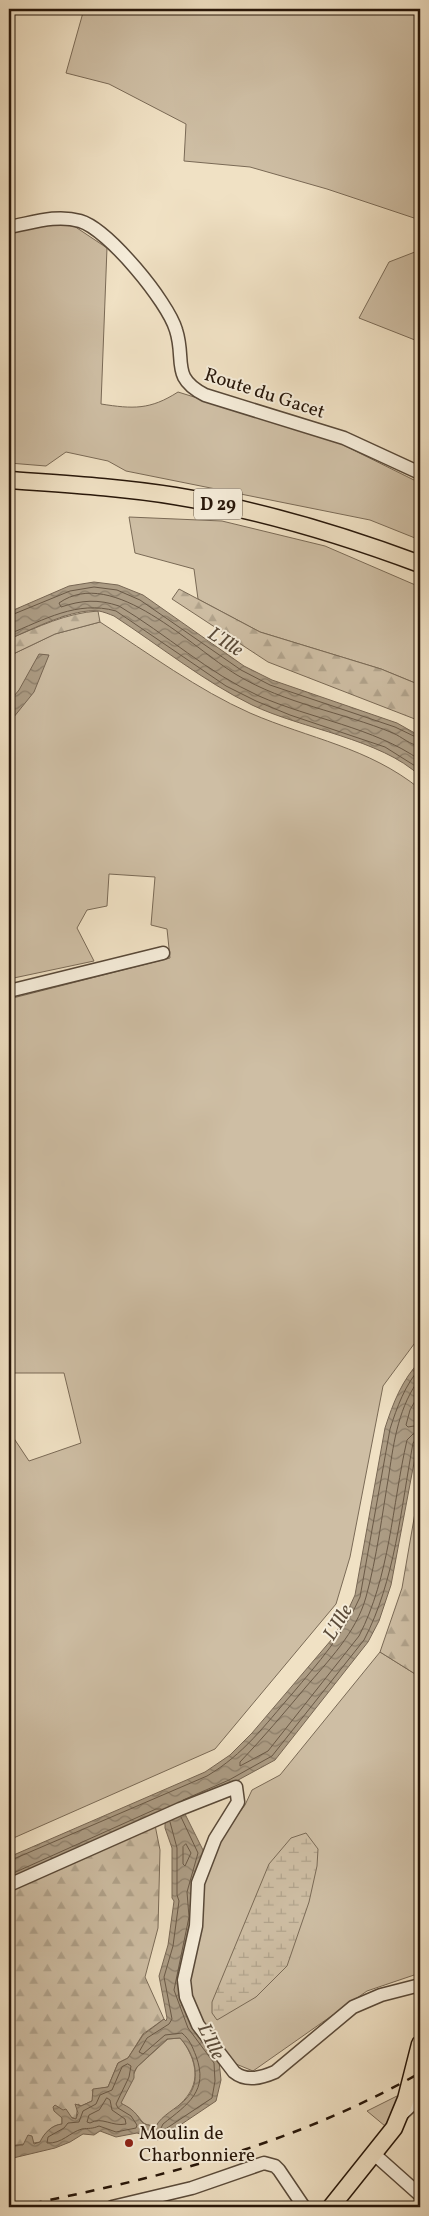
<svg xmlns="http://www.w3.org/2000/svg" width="429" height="2216" viewBox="0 0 429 2216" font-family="Vollkorn,serif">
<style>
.green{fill:#cebea4;stroke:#7a6a56}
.forest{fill:url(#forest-firs);stroke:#7a6a56}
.wetland{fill:url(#wetland-marsh);stroke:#7a6a56}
.water{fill:url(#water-waves);stroke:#776653;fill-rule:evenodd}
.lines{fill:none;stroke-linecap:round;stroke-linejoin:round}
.shore{stroke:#6a5946;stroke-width:1}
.minor-casing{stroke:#594938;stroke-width:15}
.major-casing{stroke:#271609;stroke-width:19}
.minor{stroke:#f5ecd9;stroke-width:12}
.major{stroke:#f0e1c4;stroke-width:16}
.rail{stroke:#271609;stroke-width:2.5;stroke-dasharray:9 9;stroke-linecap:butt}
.poi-dot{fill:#8f2418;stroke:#f5ecd9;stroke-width:2}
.labels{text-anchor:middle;stroke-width:4;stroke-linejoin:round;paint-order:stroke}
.shield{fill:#f5ecd9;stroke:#655647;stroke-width:1}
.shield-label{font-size:18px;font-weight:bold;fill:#271609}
.street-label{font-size:19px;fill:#271609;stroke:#f5ecd9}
.poi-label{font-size:19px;fill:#271609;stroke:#f5ecd9;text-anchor:start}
.water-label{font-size:20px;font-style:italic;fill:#5c4c3a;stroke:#f5ecd9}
</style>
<defs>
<pattern id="forest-firs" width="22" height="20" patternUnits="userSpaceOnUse" patternTransform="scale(1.25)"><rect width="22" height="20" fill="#cebea4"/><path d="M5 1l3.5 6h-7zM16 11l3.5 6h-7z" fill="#b1a38c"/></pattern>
<pattern id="wetland-marsh" width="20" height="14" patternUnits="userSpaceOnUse" patternTransform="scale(1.25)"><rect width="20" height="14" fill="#cebea4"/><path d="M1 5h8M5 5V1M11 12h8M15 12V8" fill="none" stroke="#b1a38c"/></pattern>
<pattern id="water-waves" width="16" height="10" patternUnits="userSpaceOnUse" patternTransform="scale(1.25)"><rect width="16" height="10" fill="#ac9c84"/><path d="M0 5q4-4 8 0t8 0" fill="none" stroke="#8c7e6a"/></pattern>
</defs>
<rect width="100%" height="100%" fill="#f0e1c4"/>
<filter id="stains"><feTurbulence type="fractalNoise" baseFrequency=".004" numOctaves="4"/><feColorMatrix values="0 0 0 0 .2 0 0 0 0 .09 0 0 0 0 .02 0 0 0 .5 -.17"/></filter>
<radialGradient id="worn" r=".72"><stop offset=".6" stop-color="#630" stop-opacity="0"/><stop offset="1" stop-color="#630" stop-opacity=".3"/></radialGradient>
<g class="green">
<polygon points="84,9 420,9 420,220 327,189 250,167 184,161 186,124 109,84 66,73"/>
<path d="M48,224L74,226L107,248L101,404C133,409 150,410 178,392L333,440L420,483V540L370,520L126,471L108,461L66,452L46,466L9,463V233Z"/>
<polygon points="420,250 420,342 359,318 389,262"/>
<polygon points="129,517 222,521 325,546 420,587 420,685 381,669 260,632 198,599 194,569 135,553"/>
<path d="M100,622C148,653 198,690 250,713C310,739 368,747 420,789V1336L383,1386L350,1557L336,1604L215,1749L9,1840V1431L29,1461L81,1443L64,1373H9V999L170,958L167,929L151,925L155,877L109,874L107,906L87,910L77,928L94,961L9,979V656L55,634Z"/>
<polygon points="380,1652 420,1677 420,1973 367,1991 253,2071 236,2064 192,2007 185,1976 198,1897 212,1850 245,1805 252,1790 280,1775"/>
<path d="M180,2038C186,2045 188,2049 192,2058C204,2092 178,2105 156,2126C141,2125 144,2122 135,2113C131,2109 125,2106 120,2103L137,2067L168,2039Z"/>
<polygon points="401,2094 392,2119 385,2126 367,2111"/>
</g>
<g class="forest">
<polygon points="179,589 260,632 381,669 420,685 420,721 268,662 172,599"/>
<path d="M98,611L100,622L55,634L9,656V639C38,627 66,613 98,611Z"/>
<polygon points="420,1484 420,1677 380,1652 402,1588"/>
<path d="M155,1825L160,1850L158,1928L145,1977L164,2019L143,2034L128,2058L118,2063L108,2087L92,2090L94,2095L92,2101L81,2106L78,2104L76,2119L57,2112L62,2118V2124C52,2125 44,2133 41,2142L9,2146C9,2134 14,2119 9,2108V1888Z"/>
</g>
<polygon class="wetland" points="306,1833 318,1849 317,1866 309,1902 287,1966 256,1997 217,2020 212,2013 212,2002 269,1864 291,1838"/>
<g class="water">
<path d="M94,582L118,585L143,595L244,666L272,680L397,723L420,736V776C381,739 302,729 252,705C203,681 160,646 114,616C109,614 104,612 99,611C73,608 33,629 9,639V612L69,586Z"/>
<polygon points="39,654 49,655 34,692 9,723 9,702 19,690"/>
<path d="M420,1361V1431L391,1585L379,1621L368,1642L275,1760L183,1810L204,1852L192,1893L194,1917L179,1990L184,2006L219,2061L221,2080L216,2101L158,2140L137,2133L116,2137L100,2131L94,2135L83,2134L70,2142L55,2148L9,2159V2146L23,2145L28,2135L32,2136L34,2144L40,2142C44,2133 52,2125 62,2124V2118L54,2111L53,2107L55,2105L63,2110L66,2109L72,2118L76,2119L78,2113L75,2104L81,2106L92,2101L93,2089L108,2087L118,2063L128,2058L143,2035L164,2019L166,2021L167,2018L159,1976L168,1945L174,1901L172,1898V1848L165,1828V1819L9,1880V1857L205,1772L230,1755L252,1733L332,1639L344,1619L355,1595L385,1428C393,1403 402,1380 420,1361ZM180,2038C195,2054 203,2082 185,2100C176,2109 162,2115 156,2126C137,2125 143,2119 132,2110C129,2107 124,2105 121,2103L134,2078V2072L137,2067L167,2039Z"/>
</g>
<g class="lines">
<g class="shore">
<polyline points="9,616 70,591 94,587 117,590 140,600 241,670 270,685 395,727 420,739"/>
<path d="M9,634C44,620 77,600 116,611L226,686L256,701L290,715L385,747L420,769"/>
<path d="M420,746C410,745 402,737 393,733C342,712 285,704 237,675C192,648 113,565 59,603L61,607C82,600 98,599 119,606C166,634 208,673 259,696C311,719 373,727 420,760"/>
<path d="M420,1378C399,1406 394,1440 389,1474C382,1515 377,1557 366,1597C356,1633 328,1661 305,1688C284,1713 263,1738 240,1762V1766L268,1751L359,1636C390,1576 392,1506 407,1440L413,1434L420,1432"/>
<polyline points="420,1392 410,1410 406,1425 408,1427 420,1425"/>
<path d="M183,1800L229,1780L272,1756L364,1640C395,1581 401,1508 413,1443L416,1439L420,1438"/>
<path d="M170,1822L177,1848V1895L179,1901L173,1946L164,1977L172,2019L169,2024L147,2038L139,2052L143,2054L165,2035L182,2033C190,2040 192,2046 196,2056C209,2091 188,2104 163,2124L161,2128L164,2130L212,2098L215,2081L214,2063L188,2028L174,1990L189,1917L187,1892L198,1853L181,1817"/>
<polygon points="186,1844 191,1853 185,1866 183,1864 183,1847"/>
<path d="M9,1861L207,1776C244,1754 264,1726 292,1694C318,1663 344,1634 360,1597L390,1429C397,1407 405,1385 420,1368"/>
<polyline points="9,1875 156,1809 161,1809"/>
<path d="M128,2064L131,2066L129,2077L116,2104L118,2108L131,2116L137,2125L136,2128L116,2132L99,2126C92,2129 89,2128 82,2129C70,2132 62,2144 47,2143L48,2137L64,2128L68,2123L79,2122L83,2111L96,2104L100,2095L112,2090L122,2067Z"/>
<path d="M107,2098L110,2100L112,2110L125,2119L126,2124C112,2127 102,2116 90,2123L87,2122L89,2115L99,2110Z"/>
</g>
<g class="minor-casing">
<g id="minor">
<path d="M9,227C32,223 56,214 80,221C108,229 168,302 176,330C186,361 170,377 205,395L344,438L420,473"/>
<polyline points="9,991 163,953"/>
<path d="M9,1885L180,1809L236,1787L238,1802L215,1839L198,1883L196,1926L184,1980L186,1997L198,2025L234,2072C246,2082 261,2078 275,2072L353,2007L381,1995L420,1985"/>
<polyline points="402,2114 420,2097"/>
<polyline points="374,2154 420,2195"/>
<polyline points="112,2207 192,2188 264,2163 275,2166 279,2170 304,2207"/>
</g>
</g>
<g class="major-casing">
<g id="major">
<path d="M9,480C64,484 120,487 175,496C260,510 340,534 420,564"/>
<polyline points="331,2207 394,2128 406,2099 420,2044"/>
</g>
</g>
<use href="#minor" class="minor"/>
<use href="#major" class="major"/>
<path class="rail" d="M15,2207C160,2178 290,2146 420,2073"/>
</g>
<circle class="poi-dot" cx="129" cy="2143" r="5"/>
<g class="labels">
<rect class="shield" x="194" y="488.5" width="48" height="31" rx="4"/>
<g class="shield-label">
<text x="218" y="510">D 29</text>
</g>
<g class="street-label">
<text transform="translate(265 392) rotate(18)" y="7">Route du Gacet</text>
</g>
<g class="poi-label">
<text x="139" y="2139">Moulin de<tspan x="139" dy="22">Charbonniere</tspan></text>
</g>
<g class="water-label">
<text transform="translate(226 641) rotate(33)" y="7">L'Ille</text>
<text transform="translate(337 1622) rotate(-59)" y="7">L'Ille</text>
<text transform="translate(212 2041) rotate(64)" y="7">L'Ille</text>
</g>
</g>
<rect width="429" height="2216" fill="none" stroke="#f0e1c4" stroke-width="30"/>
<rect x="10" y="10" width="409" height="2196" fill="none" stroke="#271609" stroke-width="2.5"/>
<rect x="15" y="15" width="399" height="2186" fill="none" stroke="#271609"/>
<rect width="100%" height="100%" filter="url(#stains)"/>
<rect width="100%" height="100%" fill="url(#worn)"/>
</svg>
